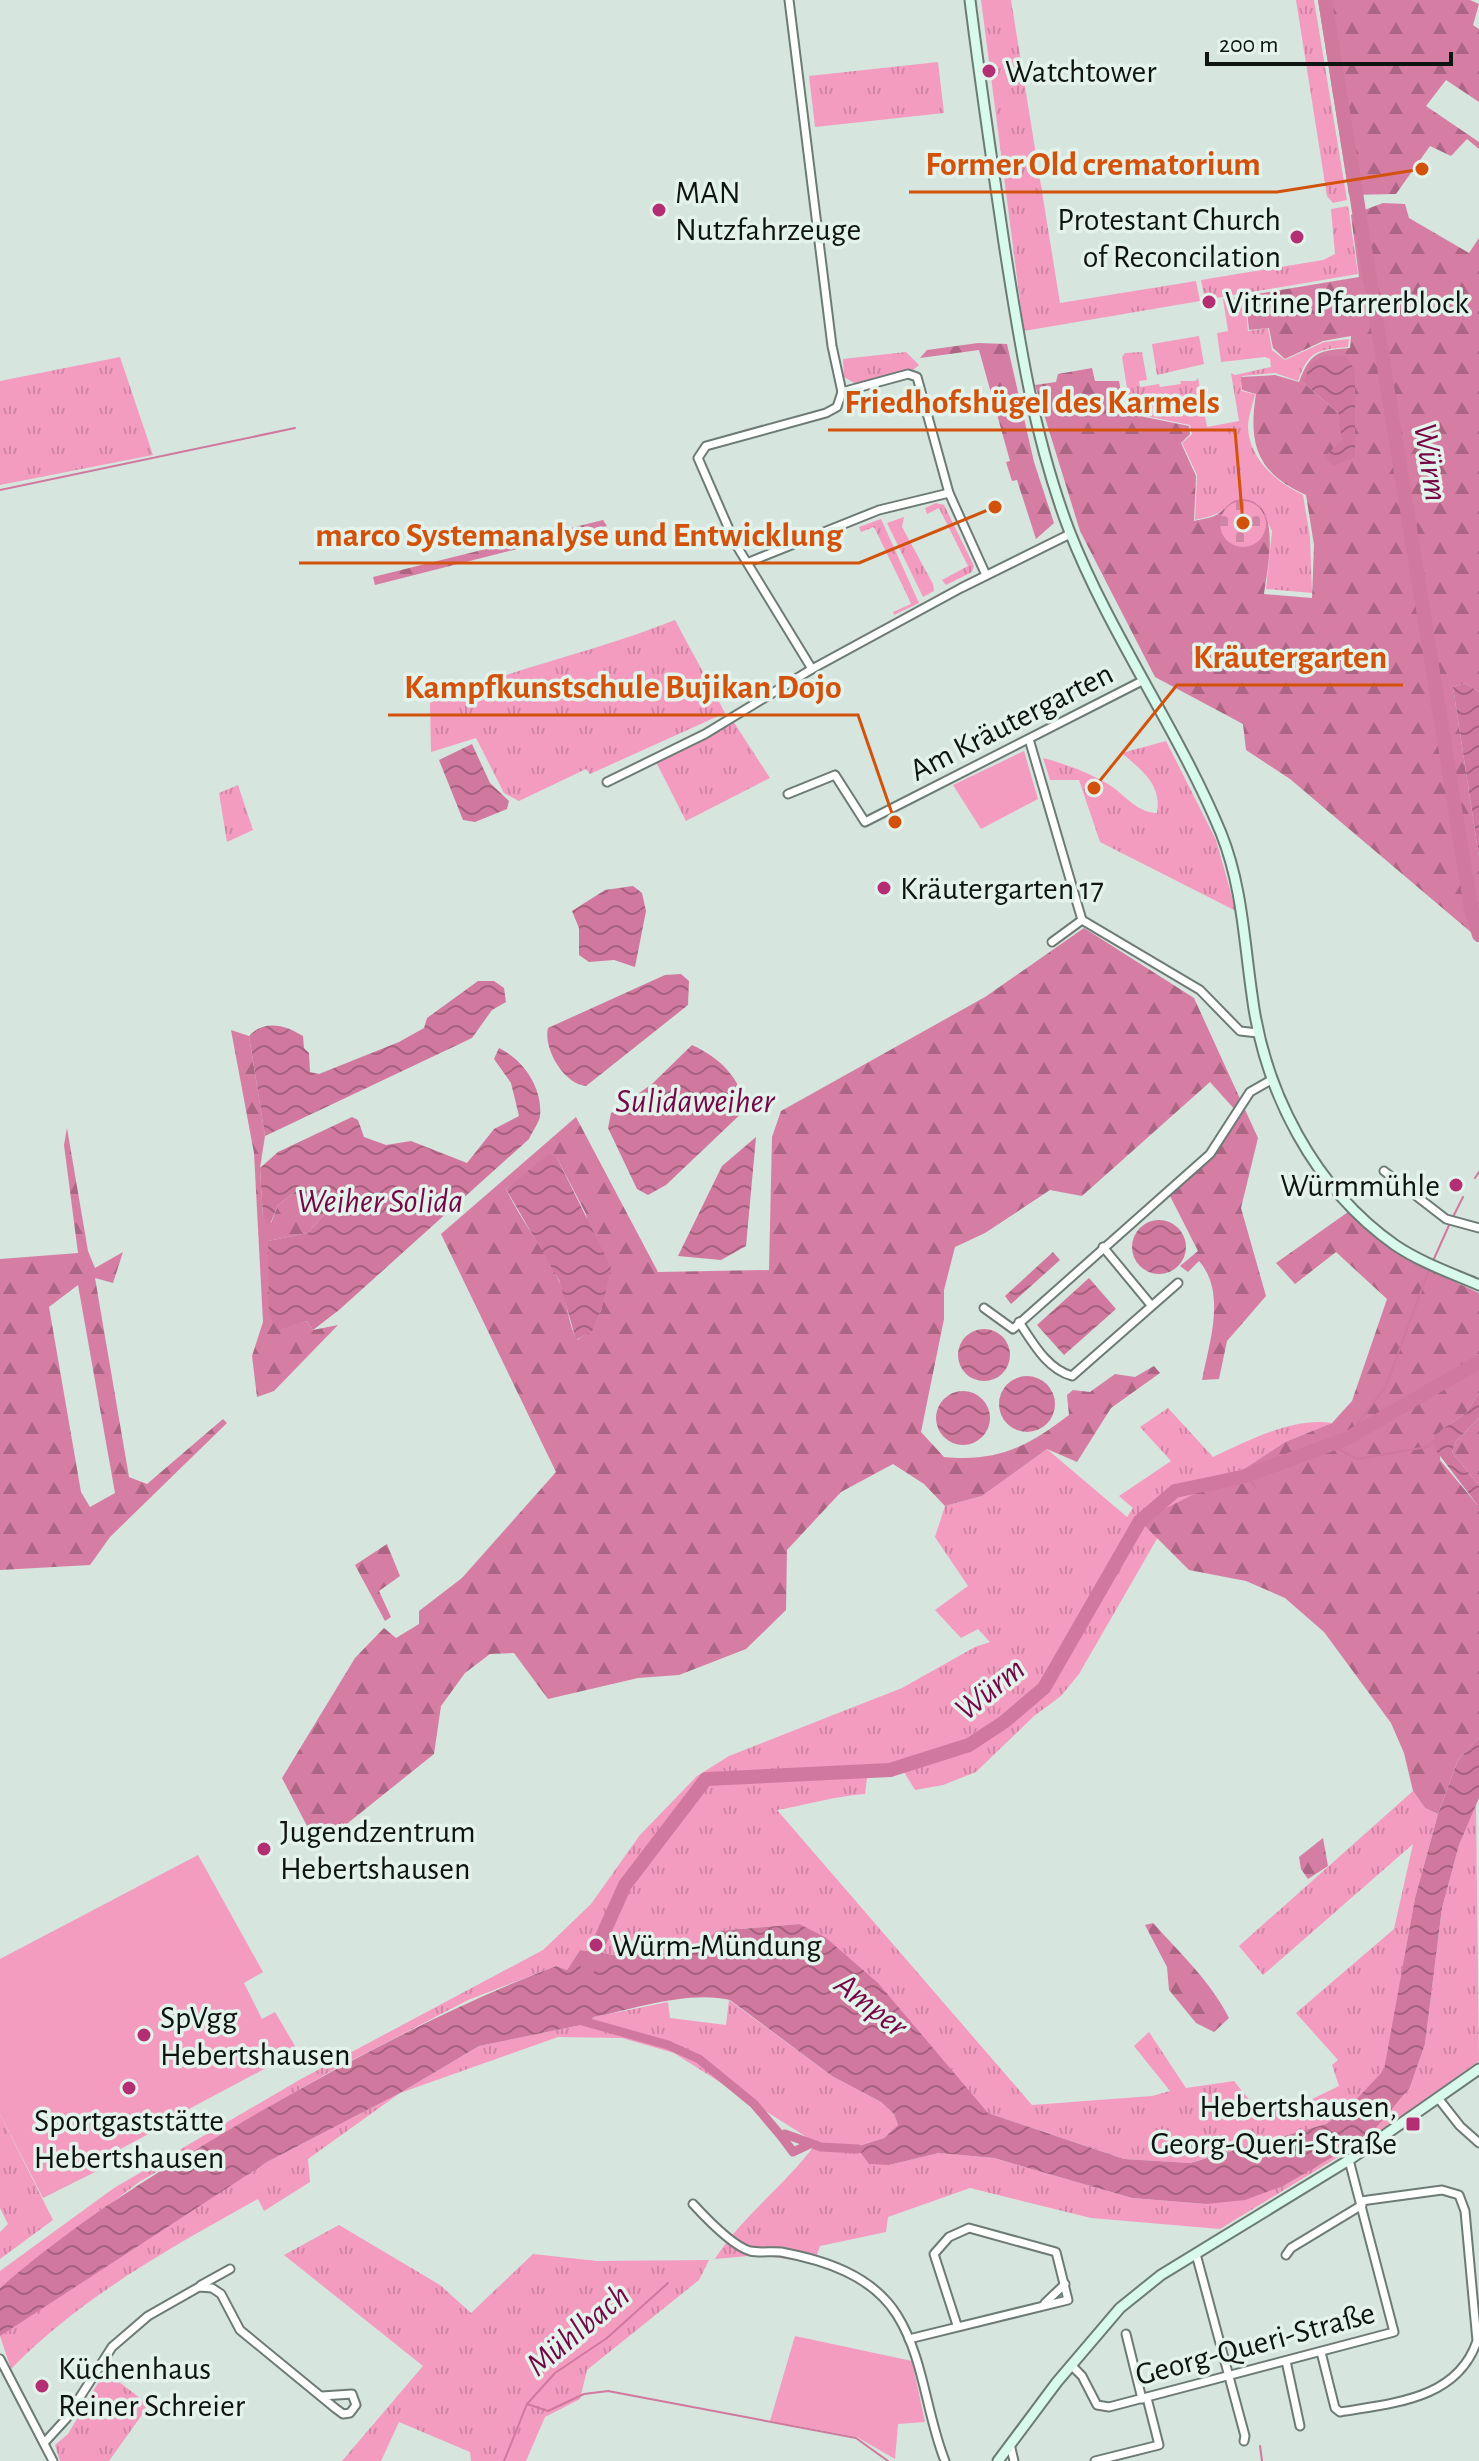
<svg xmlns="http://www.w3.org/2000/svg" width="1479" height="2461" viewBox="0 0 1479 2461" font-family="'Alegreya Sans',sans-serif">
<style>
.grass{fill:url(#grass-tufts)}
.forest{fill:url(#forest-firs);fill-rule:evenodd}
.cemetery{fill:url(#cemetery-stones)}
.green{fill:#f49bc0}
.water{fill:url(#water-waves)}
.lines{fill:none;stroke-linecap:round;stroke-linejoin:round}
.stream{stroke:#d0789d;stroke-width:2}
.canal{stroke:#d0789d;stroke-width:9}
.river{stroke:#d0789d;stroke-width:14}
.minor-casing{stroke:#6d7b75;stroke-width:11}
.secondary-casing{stroke:#6d7b75;stroke-width:13}
.minor{stroke:#fff;stroke-width:7}
.secondary{stroke:#d7faed;stroke-width:9}
.poi-dot{fill:#b32e73;stroke:#e3f2eb;stroke-width:3}
.labels{text-anchor:middle;stroke-width:7;stroke-linejoin:round;paint-order:stroke}
.poi-label{font-size:32px;fill:#0e1411;stroke:#e3f2eb;text-anchor:start}
.street-label{font-size:32px;fill:#0e1411;stroke:#e3f2eb}
.water-label{font-size:34px;font-style:italic;fill:#750746;stroke:#e3f2eb}
.leader{fill:none;stroke:#d2520c;stroke-width:3}
.callout-dot{fill:#d2520c;stroke:#e3f2eb;stroke-width:3}
.callout-label{font-size:34px;text-anchor:middle;font-weight:bold;fill:#d2520c;stroke:#e3f2eb;stroke-width:7;stroke-linejoin:round;paint-order:stroke}
</style>
<defs>
<pattern id="grass-tufts" width="24" height="20" patternUnits="userSpaceOnUse" patternTransform="scale(2)"><rect width="24" height="20" fill="#f49bc0"/><path d="M3 7l-1-3M5 7V3M7 7l1-3M15 17l-1-3M17 17v-4M19 17l1-3" fill="none" stroke="#d085a4"/></pattern>
<pattern id="forest-firs" width="22" height="20" patternUnits="userSpaceOnUse" patternTransform="scale(2)"><rect width="22" height="20" fill="#d67da3"/><path d="M5 1l3.5 6h-7zM16 11l3.5 6h-7z" fill="#ac6583"/></pattern>
<pattern id="cemetery-stones" width="16" height="16" patternUnits="userSpaceOnUse" patternTransform="scale(2)"><rect width="16" height="16" fill="#f49bc0"/><path d="M2 7V4a2 2 0 0 1 4 0v3zM10 15v-3a2 2 0 0 1 4 0v3z" fill="#d085a4"/></pattern>
<pattern id="water-waves" width="16" height="10" patternUnits="userSpaceOnUse" patternTransform="scale(2)"><rect width="16" height="10" fill="#d0789d"/><path d="M0 5q4-4 8 0t8 0" fill="none" stroke="#a7617f"/></pattern>
</defs>
<rect width="100%" height="100%" fill="#d6e5de"/>
<g class="grass">
<polygon points="981,0 1011,0 1060,303 1196,281 1200,301 1024,331"/>
<polygon points="1296,0 1314,0 1347,200 1333,203 1327,196"/>
<polygon points="938,62 944,113 815,127 809,76"/>
<polygon points="1348,206 1358,274 1205,300 1201,280 1323,260 1335,254 1331,209"/>
<path d="M1231,298L1246,311L1248,331L1268,328L1272,350L1285,360L1324,342L1349,339L1348,347C1317,350 1309,350 1298,381L1275,373L1242,376L1241,391L1255,394C1253,404 1248,417 1248,427C1249,459 1277,483 1303,495L1310,537L1312,593L1266,589L1272,531L1258,504C1231,493 1235,504 1216,514C1210,517 1201,518 1195,520L1197,475L1182,443L1192,434L1190,425L1131,413L1122,357L1125,353L1142,352L1147,380L1139,381L1140,387L1159,384L1160,387L1181,384L1180,381H1195L1198,378L1207,427L1239,421L1231,373L1235,375L1271,367L1270,359L1265,357L1221,362L1217,333L1228,331L1223,299Z"/>
<polygon points="1199,336 1204,364 1157,375 1152,344"/>
<polygon points="906,352 919,365 912,371 856,384 844,377 843,359"/>
<polygon points="120,357 153,455 0,485 0,381"/>
<polygon points="936,503 944,505 974,566 972,572 946,585 942,580 968,566 939,508 927,514 925,508"/>
<polygon points="904,517 902,527 933,584 934,591 923,597 887,523"/>
<polygon points="881,519 919,603 894,615 893,612 911,604 908,597 874,527 861,532 859,527"/>
<path d="M675,620L725,713L590,774L586,769L519,801L504,793L476,738L431,752L430,703C509,669 595,652 675,620Z"/>
<polygon points="733,721 770,778 686,821 655,760 706,738"/>
<path d="M1166,741L1216,840L1236,911L1100,842L1079,780H1050L1043,758C1066,764 1087,772 1108,784C1126,795 1135,812 1157,813C1162,784 1142,771 1122,753Z"/>
<polygon points="238,785 253,830 227,842 219,793"/>
<path d="M1168,1408L1213,1457C1247,1441 1293,1417 1332,1423L1285,1442L1244,1469L1141,1521L1158,1537L1079,1674L1061,1696L1034,1716L976,1772L943,1785L915,1790L901,1767L868,1770L865,1794C835,1796 806,1805 777,1810L1032,2105L1152,2096L1170,2091L1134,2046L1149,2032L1186,2088L1234,2081L1260,2113L1302,2104L1339,2086L1332,2065L1338,2060L1296,2013L1394,1929L1413,1844L1263,1975L1239,1946L1413,1791L1425,1808L1438,1814L1415,1898L1385,2070L1349,2107L1326,2124L1189,2163L1124,2159L988,2113L949,2071L799,1924L717,1931L694,1949L665,1953L622,1956L580,1950L567,1970L556,1966L468,2000L335,2069L139,2182L0,2288V2271L114,2188L301,2079L543,1950L591,1904L640,1835L697,1776L729,1756L902,1688L975,1647L990,1642L978,1629L961,1638L935,1610L968,1586L935,1537L945,1506L982,1496L1047,1449L1127,1517L1133,1508L1119,1496L1171,1461L1140,1427Z"/>
<path d="M1476,1804L1479,2061L1384,2129L1220,2229L1091,2218L970,2188L888,2217L886,2232L820,2246L814,2263L759,2255L715,2259C743,2215 786,2185 816,2143L674,2053L622,2038L558,2037L400,2093L308,2159L310,2182L264,2211L258,2199C169,2249 82,2296 11,2369L0,2336L13,2324L267,2162L400,2093L479,2046L586,2024L594,2017L668,2002L670,2018L726,2025L729,2000L832,2076L881,2102L894,2114L898,2125L884,2138L859,2146L889,2165L939,2153L994,2158L1132,2198L1206,2204L1410,2087L1425,2044L1442,1908L1459,1845Z"/>
<polygon points="0,2114 53,2220 0,2259 0,2232 8,2224 0,2208"/>
<polygon points="339,2225 440,2285 471,2313 533,2254 597,2261 709,2260 699,2280 587,2370 580,2399 545,2417 526,2461 471,2461 470,2452 399,2422 381,2461 342,2461 423,2366 284,2255"/>
<polygon points="105,2371 149,2405 109,2461 60,2461 55,2445 68,2434"/>
</g>
<g class="forest">
<polygon points="1318,0 1470,0 1479,4 1473,25 1479,29 1479,102 1446,80 1426,106 1479,142 1479,149 1467,139 1451,156 1430,146 1396,194 1349,195"/>
<path d="M1383,203L1405,204L1409,218L1469,253L1479,238V692L1465,683L1453,687L1479,857V939L1290,779L1246,750L1243,724L1155,677L1080,531L1035,385L1056,382L1058,374L1092,368L1095,381H1119L1125,413L1189,426L1190,434L1181,443L1196,476L1194,521C1201,519 1213,518 1218,514C1227,508 1231,498 1244,499C1283,503 1267,570 1264,594L1312,598L1314,545L1306,495C1257,473 1248,444 1256,394L1242,390L1241,377L1275,375L1299,382C1311,351 1318,351 1350,348L1351,336L1323,341L1285,359L1273,348L1269,328L1249,330L1247,311L1232,298L1359,277L1351,215ZM1355,371L1349,460L1338,413L1304,383Z"/>
<polygon points="978,343 1007,344 1034,462 1054,523 1036,539 1017,480 1012,481 1006,462 1010,461 979,350 920,358 927,350"/>
<polygon points="603,520 607,526 375,585 373,577"/>
<path d="M1084,928L1194,998L1258,1138L1241,1208L1266,1296L1227,1341L1219,1379L1202,1380C1209,1343 1227,1293 1199,1261L1188,1272L1180,1266L1198,1251L1169,1194L1210,1154L1237,1112L1210,1082L1082,1196L1050,1190L985,1233L955,1247L944,1290V1319L921,1432L944,1457C998,1462 1027,1447 1069,1415L1067,1395L1073,1390L1090,1392L1115,1374L1135,1377L1154,1366L1160,1373L1111,1408L1077,1462L1047,1449L982,1496L945,1506L924,1484L893,1464L841,1492L787,1550L786,1610L746,1649L679,1675L638,1678L548,1699L514,1653L490,1654L465,1673L441,1706L434,1754L318,1847L282,1778L355,1658L384,1628L396,1638L419,1624V1611L462,1578L556,1472L441,1234L576,1117L658,1272L769,1270L772,1137L781,1111L985,997ZM550,1154L557,1158L586,1214L602,1308L593,1329L577,1340C567,1322 568,1301 559,1281C545,1249 521,1221 506,1189Z"/>
<polygon points="231,1030 249,1036 265,1136 260,1168 263,1218 271,1223 278,1205 296,1191 319,1199 324,1215 308,1233 268,1241 278,1329 307,1321 313,1330 338,1325 274,1391 257,1397 252,1356 263,1322 254,1153"/>
<path d="M67,1128L88,1251L95,1268L123,1252L113,1283L95,1278L129,1477L147,1484L223,1419L227,1423L110,1537L90,1565L0,1570V1259L78,1253L64,1145ZM78,1285L115,1493L90,1507L81,1492L49,1307Z"/>
<polygon points="1348,1212 1417,1264 1479,1293 1479,1393 1466,1413 1441,1430 1440,1460 1479,1507 1479,1738 1458,1760 1438,1814 1425,1808 1413,1791 1404,1753 1391,1723 1324,1632 1285,1598 1246,1581 1189,1570 1140,1521 1244,1469 1285,1442 1332,1423 1352,1401 1387,1299 1336,1252 1295,1284 1276,1263"/>
<polygon points="1479,1418 1479,1486 1452,1452 1456,1441"/>
<polygon points="387,1544 400,1576 379,1591 391,1617 385,1621 355,1565"/>
<polygon points="1323,1838 1328,1866 1308,1879 1301,1869 1299,1857"/>
<path d="M1153,1923C1180,1953 1211,1982 1229,2018L1214,2032L1196,2023L1169,1990L1167,1967L1145,1925Z"/>
</g>
<circle class="cemetery" cx="1243" cy="524" r="23"/>
<g class="green">
<polygon points="1024,751 1038,799 981,829 953,785"/>
<polygon points="198,1855 263,1972 244,1983 262,2019 275,2012 298,2051 157,2126 158,2129 94,2163 97,2171 43,2198 0,2114 0,1959"/>
<polygon points="795,2336 912,2361 925,2422 898,2424 895,2459 857,2437 770,2421"/>
</g>
<g class="water">
<polygon points="1324,356 1346,356 1355,371 1355,457 1333,466 1324,457 1342,440 1338,413 1304,383 1310,363"/>
<polygon points="1465,683 1479,692 1479,857 1453,687"/>
<polygon points="472,744 490,783 509,801 507,809 475,822 463,820 439,760"/>
<polygon points="633,886 642,893 646,911 635,967 614,960 589,962 579,955 579,928 572,911 605,890"/>
<path d="M681,974L689,981L688,1005L586,1086C564,1084 543,1049 548,1028L665,975Z"/>
<path d="M478,981H494L504,988L506,1002L492,1010L472,1038L265,1136L249,1036C264,1019 286,1025 303,1036L304,1048L309,1053L310,1072L319,1074L399,1042L424,1028L427,1018Z"/>
<path d="M692,1045C720,1058 740,1077 746,1109L666,1185L648,1195L637,1189L608,1128L611,1113L652,1084Z"/>
<path d="M499,1048C522,1059 543,1087 540,1116C539,1123 532,1132 529,1139L339,1310L313,1330L307,1321L278,1330L269,1315L268,1241L308,1233L324,1215L319,1199L296,1191L278,1205L270,1224L263,1218L260,1168L278,1152L352,1117L358,1120L364,1137L386,1145L411,1141L467,1163L494,1129L519,1116L511,1083L494,1059Z"/>
<polygon points="756,1137 746,1246 721,1260 678,1256 722,1166"/>
<polygon points="550,1153 557,1158 611,1267 602,1308 593,1330 576,1340 559,1280 506,1189"/>
<circle cx="1159" cy="1247" r="27"/>
<polygon points="1053,1252 1060,1260 1011,1304 1005,1296"/>
<polygon points="1089,1278 1116,1309 1064,1355 1037,1325"/>
<circle cx="984" cy="1355" r="26"/>
<circle cx="1027" cy="1404" r="28"/>
<circle cx="963" cy="1418" r="27"/>
<polygon points="1479,1393 1479,1418 1456,1441 1452,1452 1479,1486 1479,1507 1434,1448 1435,1434 1466,1413"/>
<path d="M1479,1738V1798L1459,1845L1442,1908L1425,2044L1410,2087L1370,2135L1283,2186L1245,2200L1206,2204L1132,2198L994,2158L939,2153L889,2165L869,2164L858,2149L859,2146L884,2138L898,2125L894,2114L881,2102L832,2076L730,2000C690,1990 633,2009 594,2017L586,2024L479,2046L400,2093L267,2162L0,2336V2288C83,2216 162,2169 256,2114C354,2058 451,2006 556,1966L567,1970L580,1950L622,1956L665,1953L694,1949L717,1931L799,1924L825,1937L878,1983L988,2113L1124,2159L1190,2163L1326,2124L1349,2107L1384,2070L1415,1898L1438,1814L1458,1760Z"/>
</g>
<g class="lines">
<g class="stream">
<polyline points="0,490 295,428"/>
<polyline points="1471,908 1479,903"/>
<polyline points="1475,1178 1479,1172"/>
<polyline points="1453,1217 1463,1197"/>
<polyline points="1433,1261 1450,1223"/>
<polyline points="1346,1439 1386,1386 1430,1267"/>
<polyline points="1331,1445 1357,1459 1427,1447 1435,1441"/>
<polyline points="1246,1475 1256,1488"/>
<polyline points="527,2404 548,2411 584,2394 608,2391 856,2438 888,2461"/>
<polyline points="1260,2446 1262,2461"/>
<polyline points="504,2461 527,2404 555,2373 607,2338 668,2283"/>
</g>
<g class="canal">
<polyline points="579,2020 668,2045 699,2059 754,2104 782,2137 785,2134 821,2147 858,2149"/>
<polyline points="782,2137 793,2152 808,2145"/>
</g>
<g class="river">
<polyline points="1325,0 1471,908 1479,935"/>
<polyline points="587,1970 625,1885 706,1779 890,1770 969,1745 1004,1722 1044,1688 1140,1521 1175,1491 1242,1477 1346,1439 1479,1362"/>
</g>
<g class="minor-casing">
<g id="minor">
<polyline points="789,0 832,346 842,392"/>
<polyline points="842,392 908,374 917,377 949,493 986,575"/>
<polyline points="749,562 879,510 949,493"/>
<polyline points="812,669 735,543 698,458 706,446 826,413 837,407 842,392"/>
<polyline points="1029,739 1082,920 1200,990 1240,1031 1258,1033"/>
<polyline points="607,782 705,734 812,669 961,588 1070,534"/>
<polyline points="788,794 835,775 865,822 1144,680"/>
<polyline points="1052,942 1082,920"/>
<polyline points="1384,1171 1446,1219 1479,1228"/>
<polyline points="1103,1247 1151,1305"/>
<polyline points="984,1308 1013,1329 1210,1154 1250,1092 1271,1080"/>
<path d="M1019,1322C1033,1343 1047,1369 1072,1376L1178,1283"/>
<polyline points="1438,2098 1460,2126 1479,2143"/>
<path d="M693,2204C705,2217 733,2246 750,2251C760,2253 771,2251 781,2252C824,2260 872,2275 897,2315C924,2358 926,2414 945,2461"/>
<polyline points="1196,2254 1245,2436 1244,2441"/>
<polyline points="1286,2255 1291,2248 1362,2205"/>
<polyline points="201,2285 230,2269"/>
<polyline points="1045,2303 1065,2284"/>
<polyline points="1126,2334 1142,2399"/>
<polyline points="909,2339 1068,2300 1056,2252 969,2228 949,2237 934,2254 957,2325"/>
<path d="M1321,2352L1335,2408L1340,2412C1392,2403 1457,2400 1477,2341L1465,2211L1459,2195L1442,2190L1361,2201"/>
<polyline points="0,2359 53,2461"/>
<polyline points="1286,2361 1300,2426"/>
<polyline points="1071,2365 1082,2376 1097,2405 1109,2407 1394,2332 1349,2160"/>
<polyline points="44,2443 66,2419 112,2347 148,2316 199,2287 212,2288 221,2294 240,2330 335,2408 343,2414 350,2413 356,2405 352,2394 322,2396"/>
<polyline points="1010,2444 1014,2461"/>
<polyline points="1095,2461 1159,2445 1147,2398"/>
</g>
</g>
<g class="secondary-casing">
<g id="secondary">
<path d="M970,0C980,81 992,162 1004,243C1019,340 1034,438 1069,530C1110,635 1178,729 1221,833C1242,885 1244,940 1252,995C1264,1091 1314,1188 1395,1245C1420,1262 1451,1273 1479,1285"/>
<polyline points="998,2461 1057,2382 1120,2308 1161,2275 1349,2160 1479,2069"/>
</g>
</g>
<use href="#minor" class="minor"/>
<use href="#secondary" class="secondary"/>
</g>
<g class="poi-dot">
<circle cx="989" cy="71" r="8"/>
<circle cx="659" cy="210" r="8"/>
<circle cx="1297" cy="237" r="8"/>
<circle cx="1209" cy="302" r="8"/>
<circle cx="884" cy="888" r="8"/>
<circle cx="1456" cy="1185" r="8"/>
<circle cx="264" cy="1849" r="8"/>
<circle cx="596" cy="1945" r="8"/>
<circle cx="144" cy="2035" r="8"/>
<circle cx="129" cy="2088" r="8"/>
<rect x="1405" y="2116" width="16" height="16" rx="4"/>
<circle cx="42" cy="2386" r="8"/>
</g>
<g class="labels">
<g class="poi-label">
<text x="1005" y="82">Watchtower</text>
<text x="675" y="203">MAN<tspan x="675" dy="37">Nutzfahrzeuge</tspan></text>
<text x="1281" y="230" text-anchor="end">Protestant Church<tspan x="1281" dy="37">of Reconcilation</tspan></text>
<text x="1225" y="313">Vitrine Pfarrerblock</text>
<text x="900" y="899">Kräutergarten 17</text>
<text x="1440" y="1196" text-anchor="end">Würmmühle</text>
<text x="280" y="1842">Jugendzentrum<tspan x="280" dy="37">Hebertshausen</tspan></text>
<text x="612" y="1956">Würm-Mündung</text>
<text x="160" y="2028">SpVgg<tspan x="160" dy="37">Hebertshausen</tspan></text>
<text x="1397" y="2117" text-anchor="end">Hebertshausen,<tspan x="1397" dy="37">Georg-Queri-Straße</tspan></text>
<text x="129" y="2131" text-anchor="middle">Sportgaststätte<tspan x="129" dy="37">Hebertshausen</tspan></text>
<text x="58" y="2379">Küchenhaus<tspan x="58" dy="37">Reiner Schreier</tspan></text>
</g>
<g class="street-label">
<text transform="translate(1011 721) rotate(-27)" y="11">Am Kräutergarten</text>
<text transform="translate(1255 2343) rotate(-15)" y="11">Georg-Queri-Straße</text>
</g>
<g class="water-label">
<text transform="translate(1432 462) rotate(81)" y="12">Würm</text>
<text x="695" y="1112">Sulidaweiher</text>
<text x="380" y="1212">Weiher Solida</text>
<text transform="translate(989 1688) rotate(-39)" y="12">Würm</text>
<text transform="translate(872 2004) rotate(38)" y="12">Amper</text>
<text transform="translate(577 2329) rotate(-40)" y="12">Mühlbach</text>
</g>
</g>
<path class="leader" d="M1422 169L1277 192H909M1243 523L1235 430H828M995 507L859 563H299M1094 788L1177 685H1403M895 822L858 715H388"/>
<g class="callout-dot">
<circle cx="1422" cy="169" r="8"/>
<circle cx="1243" cy="523" r="8"/>
<circle cx="995" cy="507" r="8"/>
<circle cx="1094" cy="788" r="8"/>
<circle cx="895" cy="822" r="8"/>
</g>
<g class="callout-label">
<text x="1093" y="175">Former Old crematorium</text>
<text x="1032" y="413">Friedhofshügel des Karmels</text>
<text x="579" y="546">marco Systemanalyse und Entwicklung</text>
<text x="1290" y="668">Kräutergarten</text>
<text x="623" y="698">Kampfkunstschule Bujikan Dojo</text>
</g>
<path d="M1207 52v12h244v-12" fill="none" stroke="#0e1411" stroke-width="4"/>
<text x="1219" y="52" font-size="24" fill="#0e1411" stroke="#e3f2eb" stroke-width="6" paint-order="stroke">200 m</text>
</svg>
